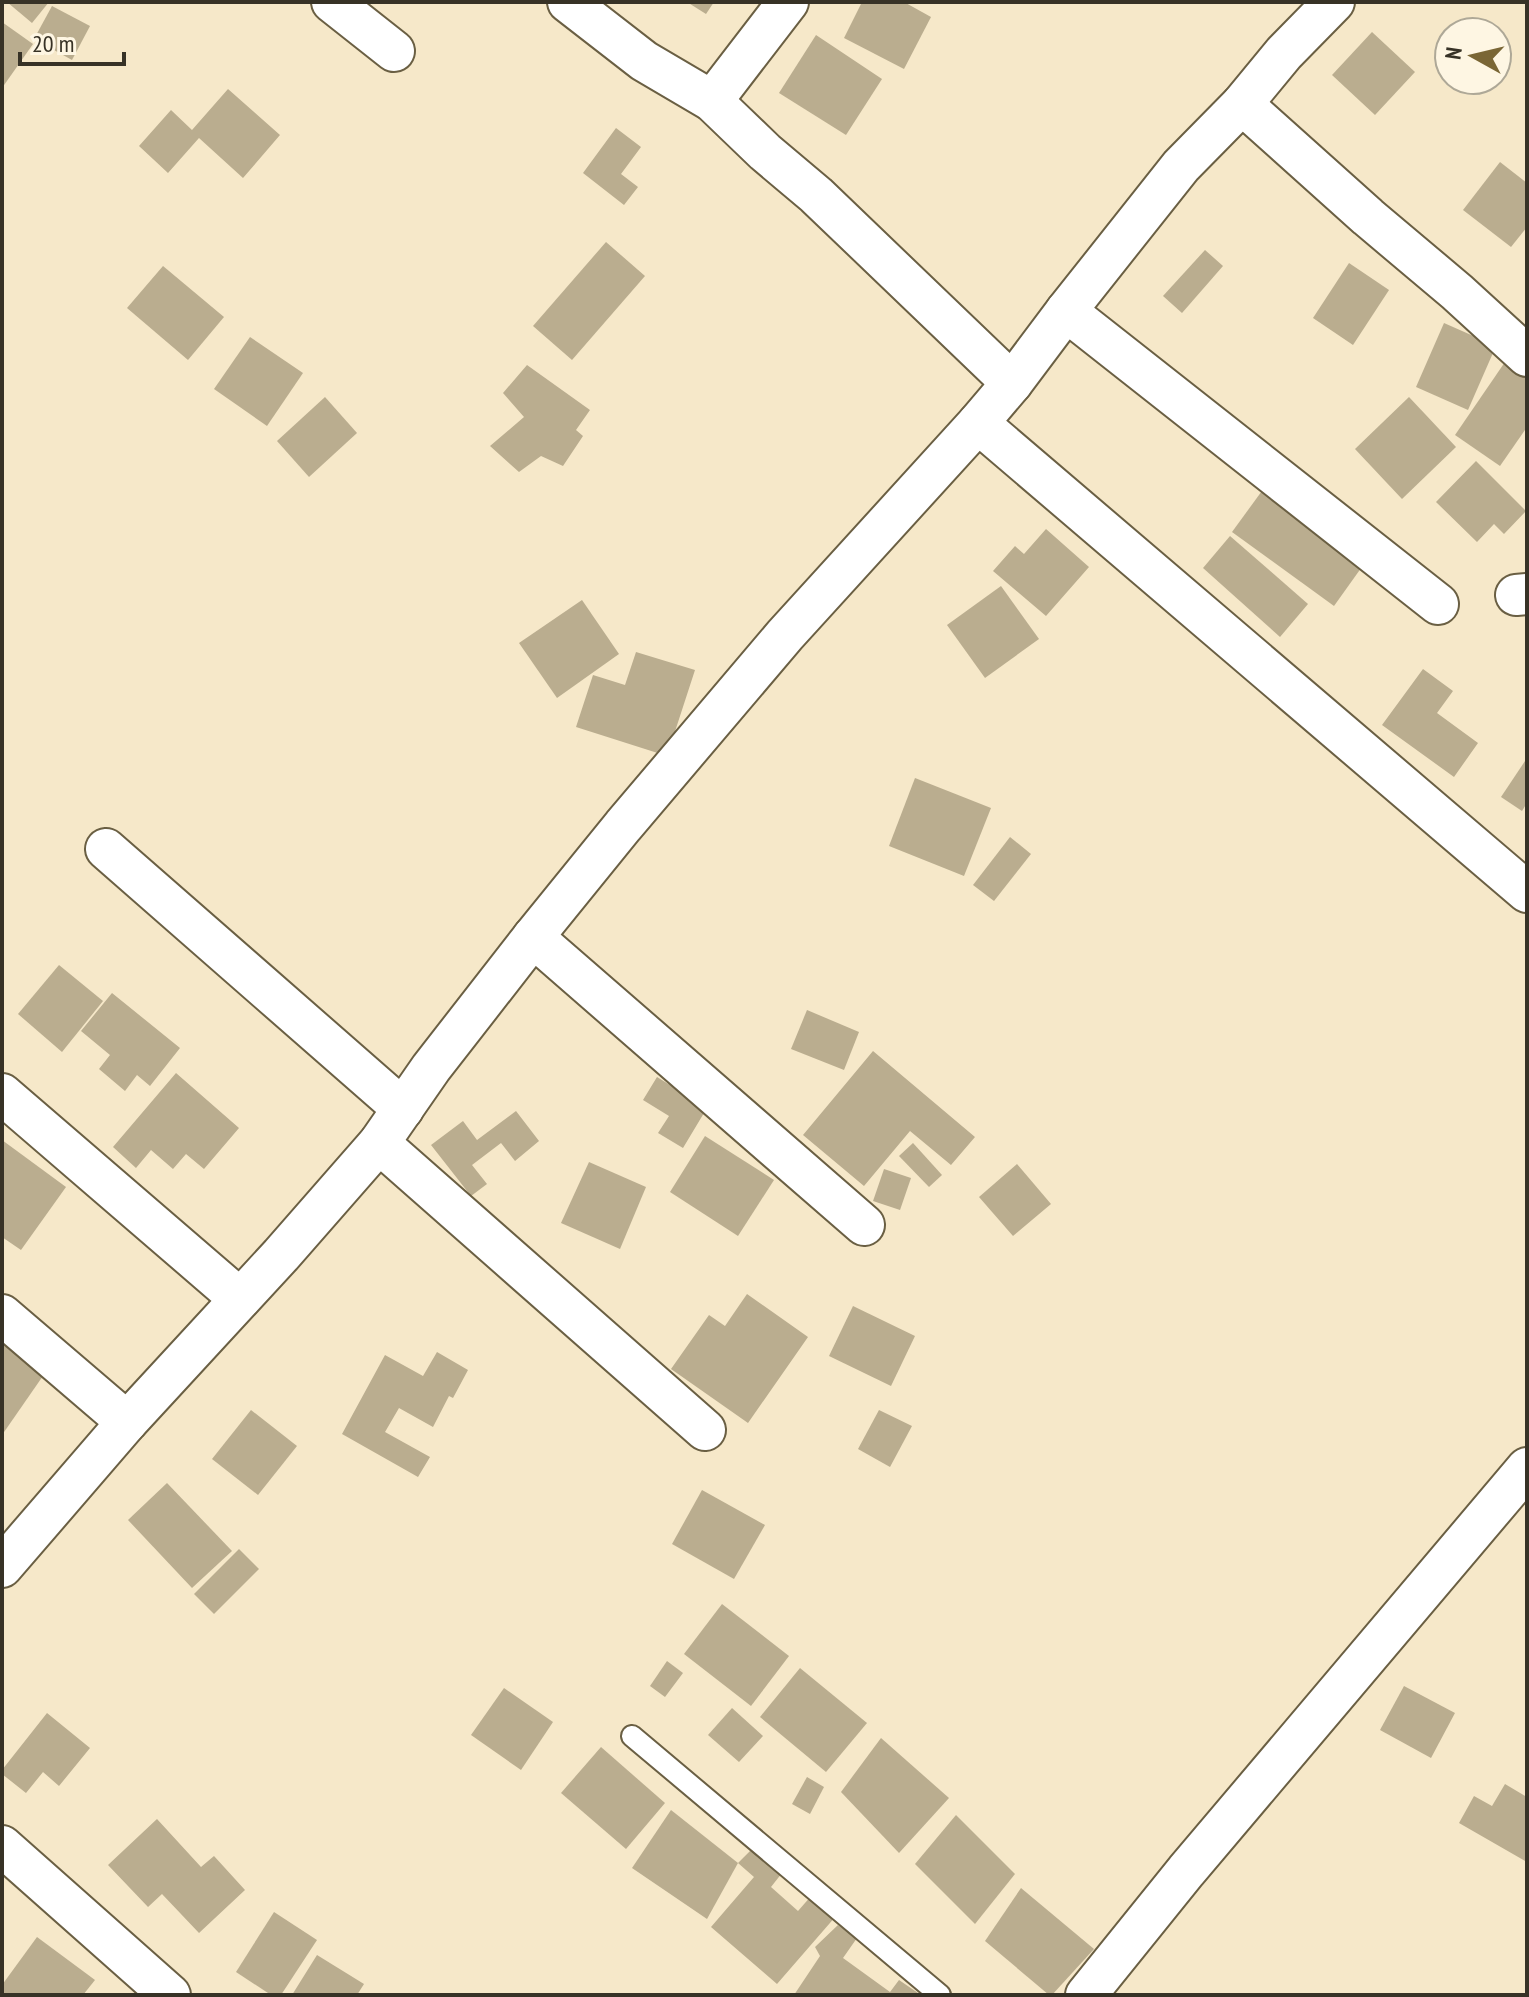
<svg xmlns="http://www.w3.org/2000/svg" width="1529" height="1997" viewBox="0 0 1529 1997" font-family="'PT Sans Narrow',sans-serif">
<style>
.building{fill:#baad8f}
.lines{fill:none;stroke-linecap:round;stroke-linejoin:round}
.lane-casing{stroke:#6a5f43;stroke-width:24}
.street-casing{stroke:#6a5f43;stroke-width:44}
.lane{stroke:#fff;stroke-width:20}
.street{stroke:#fff;stroke-width:40}
</style>
<rect width="100%" height="100%" fill="#f6e8c9"/>
<g class="building">
<polygon points="7,2 49,2 32,23"/>
<polygon points="687,2 714,2 706,14"/>
<polygon points="862,2 904,2 931,17 904,69 844,38"/>
<polygon points="52,6 90,26 72,60 34,39"/>
<polygon points="2,22 33,44 2,88"/>
<polygon points="1372,32 1415,72 1375,115 1332,75"/>
<polygon points="816,35 882,79 846,135 779,93"/>
<polygon points="228,89 280,135 243,178 199,138 168,173 139,146 171,110 192,130"/>
<polygon points="616,128 641,147 621,174 638,187 624,205 583,173"/>
<polygon points="1500,162 1527,183 1527,227 1511,247 1463,210"/>
<polygon points="606,242 645,276 572,360 533,326"/>
<polygon points="1205,250 1223,266 1182,313 1163,296"/>
<polygon points="1349,263 1389,290 1353,345 1313,318"/>
<polygon points="163,266 224,317 188,360 127,308"/>
<polygon points="1444,323 1496,346 1468,410 1416,387"/>
<polygon points="250,337 303,373 267,426 214,389"/>
<polygon points="1505,362 1527,377 1527,427 1500,466 1455,435"/>
<polygon points="527,365 590,410 576,430 583,436 563,466 541,456 519,472 490,446 524,417 503,393"/>
<polygon points="325,397 357,433 309,477 277,441"/>
<polygon points="1409,397 1456,447 1402,499 1355,449"/>
<polygon points="1476,461 1526,511 1504,534 1494,524 1477,542 1436,502"/>
<polygon points="1267,484 1369,557 1334,606 1232,532"/>
<polygon points="1046,529 1089,567 1046,616 993,571 1015,546 1024,554"/>
<polygon points="1230,536 1308,604 1280,637 1203,568"/>
<polygon points="1001,586 1039,639 985,678 947,625"/>
<polygon points="582,600 619,654 557,698 519,643"/>
<polygon points="636,652 695,670 667,756 576,727 593,675 625,685"/>
<polygon points="1423,669 1453,691 1437,713 1478,743 1454,777 1382,725"/>
<polygon points="1527,758 1527,803 1522,811 1501,797"/>
<polygon points="915,778 991,808 964,876 889,846"/>
<polygon points="1010,837 1031,854 994,901 973,885"/>
<polygon points="59,965 103,1001 62,1052 18,1014"/>
<polygon points="112,993 180,1048 150,1086 137,1075 125,1091 99,1069 110,1055 81,1031"/>
<polygon points="807,1010 859,1032 844,1070 791,1049"/>
<polygon points="873,1051 975,1137 951,1165 910,1131 864,1186 803,1135"/>
<polygon points="176,1073 239,1128 204,1169 186,1154 173,1169 151,1150 136,1168 113,1147"/>
<polygon points="657,1077 707,1108 683,1148 658,1133 669,1116 643,1100"/>
<polygon points="516,1111 539,1141 515,1161 501,1143 472,1165 487,1184 471,1196 431,1145 463,1121 477,1140"/>
<polygon points="705,1136 774,1180 738,1236 670,1192"/>
<polygon points="2,1140 66,1187 21,1250 2,1237"/>
<polygon points="913,1143 942,1175 929,1187 899,1156"/>
<polygon points="589,1162 646,1187 620,1249 561,1223"/>
<polygon points="1017,1164 1051,1204 1013,1236 979,1197"/>
<polygon points="884,1169 911,1178 900,1210 873,1201"/>
<polygon points="747,1294 808,1337 748,1423 671,1369 709,1315 725,1326"/>
<polygon points="853,1306 915,1336 891,1386 829,1356"/>
<polygon points="2,1342 45,1373 2,1435"/>
<polygon points="437,1352 468,1370 453,1398 449,1396 433,1427 399,1408 385,1432 430,1457 418,1477 342,1434 385,1355 423,1376"/>
<polygon points="251,1410 297,1446 258,1495 212,1459"/>
<polygon points="879,1410 912,1426 890,1467 858,1449"/>
<polygon points="167,1483 232,1551 192,1588 128,1520"/>
<polygon points="702,1490 765,1525 734,1579 672,1544"/>
<polygon points="239,1549 259,1569 214,1614 194,1594"/>
<polygon points="722,1604 789,1656 751,1706 684,1654"/>
<polygon points="667,1661 683,1673 665,1697 650,1686"/>
<polygon points="800,1668 867,1723 826,1772 760,1717"/>
<polygon points="1404,1686 1455,1713 1431,1758 1380,1730"/>
<polygon points="504,1688 553,1722 521,1770 471,1735"/>
<polygon points="732,1708 763,1736 739,1762 708,1735"/>
<polygon points="47,1713 90,1748 59,1786 43,1772 26,1793 2,1774 2,1770"/>
<polygon points="881,1738 949,1798 899,1853 841,1792"/>
<polygon points="601,1747 665,1803 626,1849 561,1793"/>
<polygon points="807,1777 824,1787 810,1814 792,1804"/>
<polygon points="1505,1784 1527,1797 1527,1862 1459,1823 1474,1796 1492,1806"/>
<polygon points="671,1810 738,1863 707,1919 632,1868"/>
<polygon points="956,1815 1015,1874 975,1924 915,1864"/>
<polygon points="157,1819 201,1867 214,1856 245,1890 199,1933 162,1894 148,1907 108,1865"/>
<polygon points="753,1848 782,1873 771,1887 798,1911 812,1895 836,1916 777,1984 711,1927 754,1877 738,1863"/>
<polygon points="1021,1888 1094,1949 1052,1995 1049,1995 985,1941"/>
<polygon points="274,1912 317,1940 281,1995 271,1995 236,1972"/>
<polygon points="838,1925 857,1938 843,1958 890,1992 899,1980 921,1995 794,1995 820,1956 815,1947"/>
<polygon points="37,1937 95,1980 83,1995 2,1995 2,1985"/>
<polygon points="317,1955 364,1984 357,1995 292,1995"/>
</g>
<g class="lines">
<g class="lane-casing">
<polyline id="lane" points="632,1736 940,1995"/>
</g>
<g class="street-casing">
<g id="street">
<polyline points="332,2 394,51"/>
<polyline points="568,2 644,61 712,101 765,152 816,195 1012,383"/>
<polyline points="712,101 788,2"/>
<polyline points="1242,104 1368,217 1457,292 1527,356"/>
<polyline points="1066,311 1438,604"/>
<polyline points="978,423 1527,892"/>
<polyline points="1516,595 1527,594"/>
<polyline points="106,849 403,1109"/>
<polyline points="533,937 864,1225"/>
<polyline points="2,1094 240,1299"/>
<polyline points="379,1143 705,1430"/>
<polyline points="2,1315 127,1422"/>
<polyline points="2,1567 127,1422 281,1255 379,1143 431,1068 533,937 623,826 785,635 978,423 1012,383 1066,311 1181,166 1242,104 1284,53 1334,2"/>
<polyline points="2,1846 170,1995"/>
<polyline points="1086,1995 1186,1871 1527,1468"/>
</g>
</g>
<use href="#lane" class="lane"/>
<use href="#street" class="street"/>
</g>
<rect width="1529" height="1997" fill="none" stroke="#373226" stroke-width="8"/>
<g transform="translate(1473 56) rotate(278)"><circle r="38" fill="#fef6e3" stroke="#aea897" stroke-width="2"/>
<path d="M0-6L14 30L0 20L-14 30Z" fill="#7a6635"/>
<text y="-12" font-size="22" font-weight="bold" text-anchor="middle" fill="#373226">N</text>
</g>
<path d="M20 52v12h104v-12" fill="none" stroke="#373226" stroke-width="4"/>
<text x="32" y="52" font-size="24" fill="#373226" stroke="#fef6e3" stroke-width="6" paint-order="stroke">20 m</text>
</svg>
